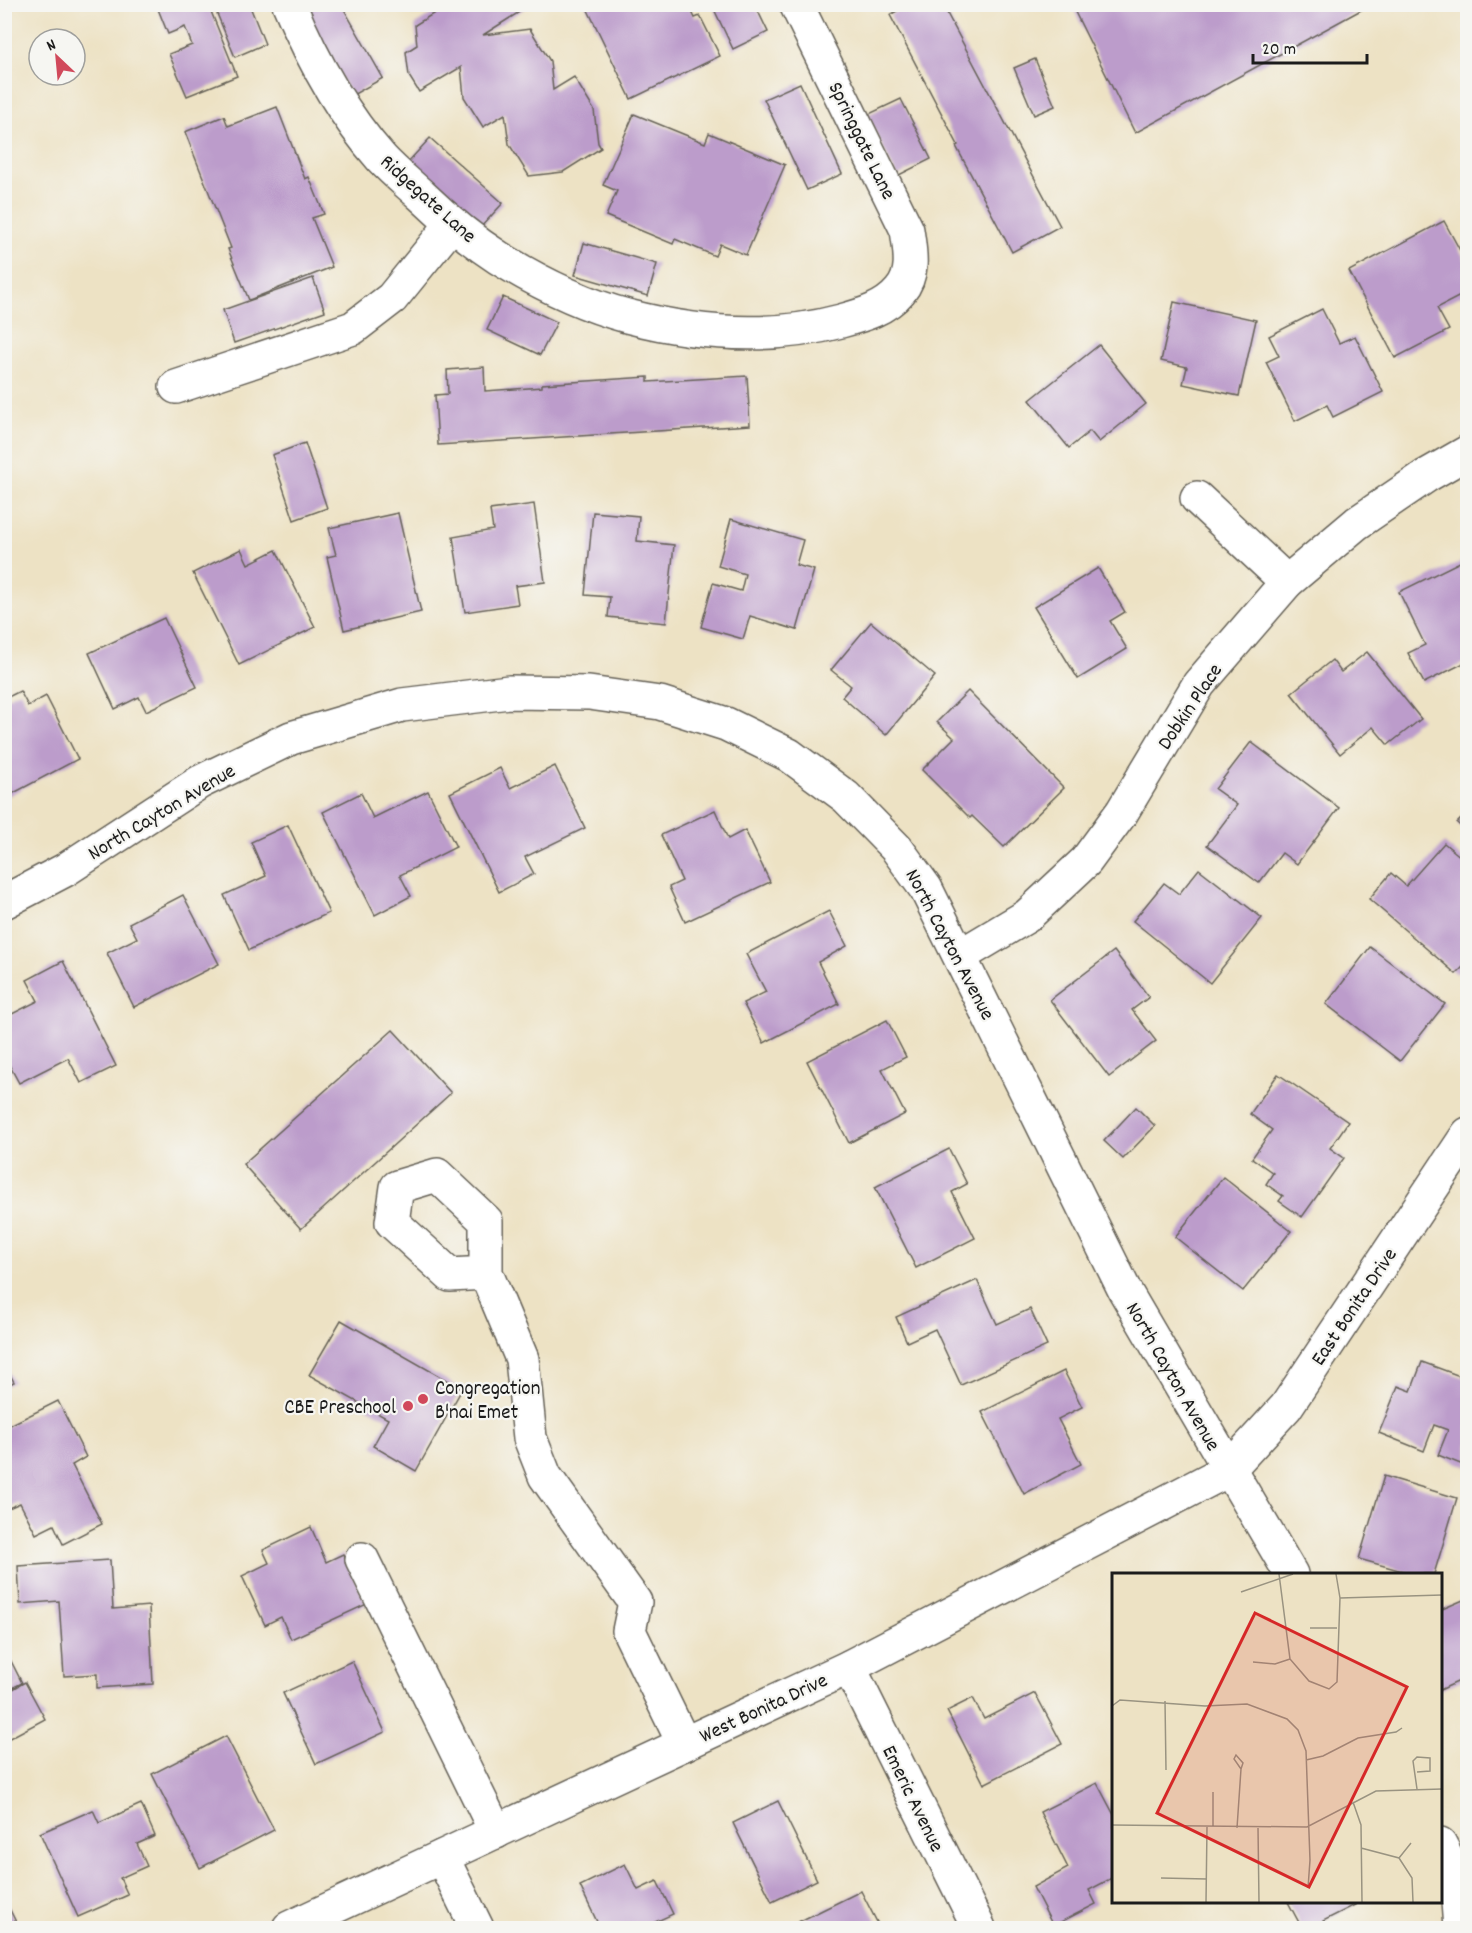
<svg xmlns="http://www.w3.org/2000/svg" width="1472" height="1933" viewBox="0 0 1472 1933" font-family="Dekko,sans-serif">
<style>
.building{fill:#bc9ccb}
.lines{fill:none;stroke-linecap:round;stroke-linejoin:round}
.minor-casing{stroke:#656157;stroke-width:36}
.minor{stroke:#fff;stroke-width:33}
.poi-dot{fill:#d1495b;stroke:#f6f6f2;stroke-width:2}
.labels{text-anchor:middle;stroke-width:4.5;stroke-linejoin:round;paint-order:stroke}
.street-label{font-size:21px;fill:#1c1c1c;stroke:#f6f6f2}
.poi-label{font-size:21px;fill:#1c1c1c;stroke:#f6f6f2;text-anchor:start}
.inset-road{fill:none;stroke:#999381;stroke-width:1.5}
.view{fill:#d62828;fill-opacity:0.15;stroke:#d62828;stroke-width:3}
.inset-edge{fill:none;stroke:#1c1c1c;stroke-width:3}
</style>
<rect width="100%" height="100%" fill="#f6f6f2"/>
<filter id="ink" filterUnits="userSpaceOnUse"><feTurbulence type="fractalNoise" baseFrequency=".0167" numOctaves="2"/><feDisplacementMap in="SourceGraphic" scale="12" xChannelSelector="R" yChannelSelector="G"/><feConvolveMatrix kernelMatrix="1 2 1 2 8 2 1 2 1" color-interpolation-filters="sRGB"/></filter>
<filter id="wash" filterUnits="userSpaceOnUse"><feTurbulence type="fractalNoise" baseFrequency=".008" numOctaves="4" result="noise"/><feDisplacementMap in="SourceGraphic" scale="24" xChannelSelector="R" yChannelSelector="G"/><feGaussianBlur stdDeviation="1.35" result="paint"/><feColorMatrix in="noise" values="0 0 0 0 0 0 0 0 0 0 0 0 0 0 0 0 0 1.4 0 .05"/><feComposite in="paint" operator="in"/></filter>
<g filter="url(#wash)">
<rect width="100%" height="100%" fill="#ede2c4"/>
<g id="blocks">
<g class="building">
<polygon points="156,4 208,4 237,76 187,96 169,54 192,45 185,27 168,34"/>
<polygon points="213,4 249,4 265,44 235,57"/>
<polygon points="318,4 341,4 383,78 351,96 304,13"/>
<polygon points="449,4 532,4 483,35 530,29 550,61 553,90 574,77 594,110 598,143 601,148 563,172 529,176 509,144 505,114 483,127 464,97 461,67 419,92 409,76 406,52 417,45 415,25"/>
<polygon points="585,4 688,4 695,18 700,16 720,56 631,99"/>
<polygon points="900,4 942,4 1060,226 1012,252 956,146 958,145 890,15 902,8"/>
<polygon points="1071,4 1372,4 1135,133"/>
<polygon points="712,5 755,5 768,32 733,49"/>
<polygon points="1035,59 1055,106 1034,115 1014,68"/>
<polygon points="800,83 842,174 807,190 764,99"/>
<polygon points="901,99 931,159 897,176 867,115"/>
<polygon points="277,107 305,179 309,177 324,214 312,218 332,267 249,300 228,249 231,248 185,132 224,116 228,126"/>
<polygon points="634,114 705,143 709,133 785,165 746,255 720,244 715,256 675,239 673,244 606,216 617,191 603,185"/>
<polygon points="430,138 503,203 480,228 408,162"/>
<polygon points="1444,221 1468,265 1468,292 1437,308 1449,330 1395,358 1349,271"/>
<polygon points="584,243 657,264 648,296 575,275"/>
<polygon points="313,278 325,311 234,343 223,310"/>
<polygon points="503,297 557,322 540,355 487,330"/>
<polygon points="1174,302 1256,320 1239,396 1183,384 1187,367 1161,361"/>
<polygon points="1322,309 1339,343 1355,336 1383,392 1333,417 1327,405 1295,421 1266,362 1279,356 1269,336"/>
<polygon points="1099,345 1146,404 1099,442 1090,431 1069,448 1030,400"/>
<polygon points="484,367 485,391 542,387 542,384 648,377 648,382 747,376 750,425 438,445 435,395 448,394 447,370"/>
<polygon points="305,443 327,508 294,520 272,455"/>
<polygon points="534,504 545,582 515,586 518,604 465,612 453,537 493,530 490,510"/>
<polygon points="593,512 639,516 637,541 674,545 666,623 608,617 610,597 585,595"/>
<polygon points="398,513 421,612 344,630 327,557 336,555 329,528"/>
<polygon points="731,519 803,540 796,565 814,570 797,630 750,616 743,639 701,627 713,583 741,591 745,574 718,566"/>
<polygon points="241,549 248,564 276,550 315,627 239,665 193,573"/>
<polygon points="1468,558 1468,661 1424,683 1408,653 1425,645 1399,592"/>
<polygon points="1098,568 1125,612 1110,621 1127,649 1078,679 1034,607"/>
<polygon points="164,618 197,687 146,711 139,697 115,709 89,653"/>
<polygon points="871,622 935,676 886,735 842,697 851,686 831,670"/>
<polygon points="1367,652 1421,719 1388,745 1373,727 1340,754 1291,693 1332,660 1341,672"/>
<polygon points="20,691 28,706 46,696 78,759 8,796 4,790 4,699"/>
<polygon points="968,691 1064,788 1004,847 972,816 970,818 922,770 954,738 937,722"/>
<polygon points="1251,742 1339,808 1297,864 1282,853 1259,883 1207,845 1237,805 1215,789"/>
<polygon points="555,766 585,828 525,857 534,874 499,892 450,793 500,768 510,788"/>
<polygon points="428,791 456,847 400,875 411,896 375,915 323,812 361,793 373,818"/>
<polygon points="715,810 728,839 745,830 770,882 685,922 669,887 682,881 661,835"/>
<polygon points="1468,812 1468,833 1457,823"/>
<polygon points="288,825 329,913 249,950 224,895 266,876 251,842"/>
<polygon points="1444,843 1468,863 1468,962 1456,974 1369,899 1391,873 1406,886"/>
<polygon points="1199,869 1262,918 1210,983 1133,921 1164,883 1179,894"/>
<polygon points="183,895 219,964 134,1007 107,953 137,938 129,923"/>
<polygon points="829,911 847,946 818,962 839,1004 764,1043 743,1003 766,992 746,954"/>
<polygon points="1370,947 1445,1004 1400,1061 1326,1004"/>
<polygon points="1114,951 1149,997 1132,1010 1156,1041 1109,1077 1050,1000"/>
<polygon points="63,961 116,1066 81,1083 68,1058 19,1083 4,1055 4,1018 38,1001 27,980"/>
<polygon points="887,1020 906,1057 882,1069 905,1114 849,1143 807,1061"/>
<polygon points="393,1030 451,1093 301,1229 243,1164"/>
<polygon points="1278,1074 1348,1122 1330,1148 1344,1158 1302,1217 1279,1201 1283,1196 1266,1184 1273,1173 1252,1158 1272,1130 1250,1114"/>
<polygon points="1136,1107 1155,1126 1123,1159 1104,1141"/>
<polygon points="949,1149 967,1184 952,1192 975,1238 916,1268 875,1187"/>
<polygon points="1223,1177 1291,1231 1243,1291 1175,1237"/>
<polygon points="977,1280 997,1324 1030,1309 1047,1346 961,1385 935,1329 907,1342 896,1317"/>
<polygon points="341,1320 462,1389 416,1471 373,1446 388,1419 309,1375"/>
<polygon points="1422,1362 1468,1379 1468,1467 1438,1455 1448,1430 1434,1425 1424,1451 1379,1433 1398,1386 1411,1391"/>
<polygon points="4,1364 14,1382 4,1387"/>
<polygon points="1064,1371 1082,1407 1058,1419 1081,1464 1024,1494 982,1412"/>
<polygon points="58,1401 86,1457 72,1465 102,1524 63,1544 54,1525 36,1534 20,1503 4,1510 4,1448 7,1447 4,1442 4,1428"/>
<polygon points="1384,1476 1457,1498 1434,1574 1413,1574 1359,1559"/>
<polygon points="311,1527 326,1562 343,1554 367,1604 291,1639 281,1617 265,1625 242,1576 269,1563 263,1550"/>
<polygon points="110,1560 113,1609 149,1606 153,1684 97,1688 97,1674 64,1676 59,1601 20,1604 18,1566"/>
<polygon points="1468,1598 1468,1677 1440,1690 1440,1610"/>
<polygon points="11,1661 22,1683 10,1689 4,1678 4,1665"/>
<polygon points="352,1661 385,1732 316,1764 283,1693"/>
<polygon points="25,1682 45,1719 4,1741 4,1686 8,1692"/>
<polygon points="1035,1693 1062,1744 984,1784 947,1711 973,1698 984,1719"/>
<polygon points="226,1736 274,1830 200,1868 152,1774"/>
<polygon points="1097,1783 1114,1815 1114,1877 1089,1890 1096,1904 1053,1926 1033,1887 1068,1868 1040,1812"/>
<polygon points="778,1801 817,1880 772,1902 733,1823"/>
<polygon points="141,1804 155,1836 137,1844 147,1866 120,1878 128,1895 78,1917 40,1833 93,1810 99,1823"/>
<polygon points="625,1864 638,1890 657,1881 673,1914 655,1922 658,1928 600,1928 580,1886"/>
<polygon points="861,1891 880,1928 786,1928"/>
<polygon points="4,1898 19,1928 4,1928"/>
<polygon points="1288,1902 1353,1902 1355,1905 1323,1921 1327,1928 1302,1928"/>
</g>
</g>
</g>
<g filter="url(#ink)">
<use href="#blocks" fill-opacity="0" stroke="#656157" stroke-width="1.5"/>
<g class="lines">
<g class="minor-casing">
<g id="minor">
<path d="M289,4C312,59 342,114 382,159C394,172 409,184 422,196C446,219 471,240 499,258C538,282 582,304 627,316C696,334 771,340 841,321C863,315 885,309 900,291C915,274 910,251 907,230L796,4"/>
<polyline points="176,387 353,328 392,298 452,224"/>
<polyline points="1197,498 1287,582"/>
<polyline points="4,902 65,870 200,782 291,738 402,705 509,692 589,693 660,703 726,724 789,755 846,797 897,849 926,889 1125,1291 1291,1574"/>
<polyline points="960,956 1027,916 1086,861 1122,812 1199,684 1287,582 1357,523 1426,476 1468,452"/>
<polyline points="486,1273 486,1221 437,1175 397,1187 392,1222 450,1275 486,1273 522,1359 530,1438 545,1476 635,1602 629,1631 684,1744"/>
<polyline points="362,1559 496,1832"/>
<polyline points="849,1667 979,1928"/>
<polyline points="1440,1844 1456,1875 1460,1928"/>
<polyline points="442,1857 477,1928"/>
<polyline points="289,1928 849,1667 1228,1470 1286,1407 1468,1134"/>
</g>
</g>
<use href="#minor" class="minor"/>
</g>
</g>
<g class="poi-dot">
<circle cx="423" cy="1399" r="6"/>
<circle cx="408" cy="1406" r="6"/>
</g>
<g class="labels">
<g class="street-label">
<text transform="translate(863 140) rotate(64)" y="7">Springgate Lane</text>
<text transform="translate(429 198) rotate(42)" y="7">Ridgegate Lane</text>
<text transform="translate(1189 706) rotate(-56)" y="7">Dobkin Place</text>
<text transform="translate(161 811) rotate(-31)" y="7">North Cayton Avenue</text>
<text transform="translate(951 944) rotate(62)" y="7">North Cayton Avenue</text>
<text transform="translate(1353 1306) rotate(-56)" y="7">East Bonita Drive</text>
<text transform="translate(1174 1376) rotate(60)" y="7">North Cayton Avenue</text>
<text transform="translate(763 1707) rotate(-25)" y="7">West Bonita Drive</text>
<text transform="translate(914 1798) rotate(64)" y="7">Emeric Avenue</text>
</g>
<g class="poi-label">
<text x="435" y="1394">Congregation<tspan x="435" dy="24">B'nai Emet</tspan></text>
<text x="396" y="1413" text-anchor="end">CBE Preschool</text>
</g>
</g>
<g transform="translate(1112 1573)">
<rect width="330" height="330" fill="#ede2c4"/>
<path class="inset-road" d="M167,1L178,86L197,108L217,116L225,109L228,25L224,1M129,19L181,1M228,25L330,22M198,55H225M141,89L163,91L178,86M53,128L54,197M0,133L8,127L93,133L135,131L175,146L186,157L194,178L198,287L196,315M194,187L211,183L246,165L284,159L290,155M305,199L318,198V185L305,184L301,188L305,216M101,219V254M241,229L249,252L250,329M0,252L195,254L264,218L330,216M125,255L129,196L122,186L124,182L131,190L129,196M146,255L147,329M249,275L287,285L300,305L301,329M287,285L299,270M49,305L95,306M94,329L95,254"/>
<path class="view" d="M143,40L295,114L197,314L45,240Z"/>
<rect width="330" height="330" class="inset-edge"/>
</g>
<rect width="1472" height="1933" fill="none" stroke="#f6f6f2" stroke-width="24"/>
<g transform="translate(57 57) rotate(334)"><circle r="28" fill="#f6f6f2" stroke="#9f9f9c" stroke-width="1.5"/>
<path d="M0-4.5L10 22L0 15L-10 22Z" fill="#d1495b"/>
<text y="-9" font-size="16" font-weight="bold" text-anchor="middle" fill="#1c1c1c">N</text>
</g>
<path d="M1253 54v9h114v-9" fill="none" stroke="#1c1c1c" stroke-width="3"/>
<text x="1262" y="54" font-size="18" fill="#1c1c1c" stroke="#f6f6f2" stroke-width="4.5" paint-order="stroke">20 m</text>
</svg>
